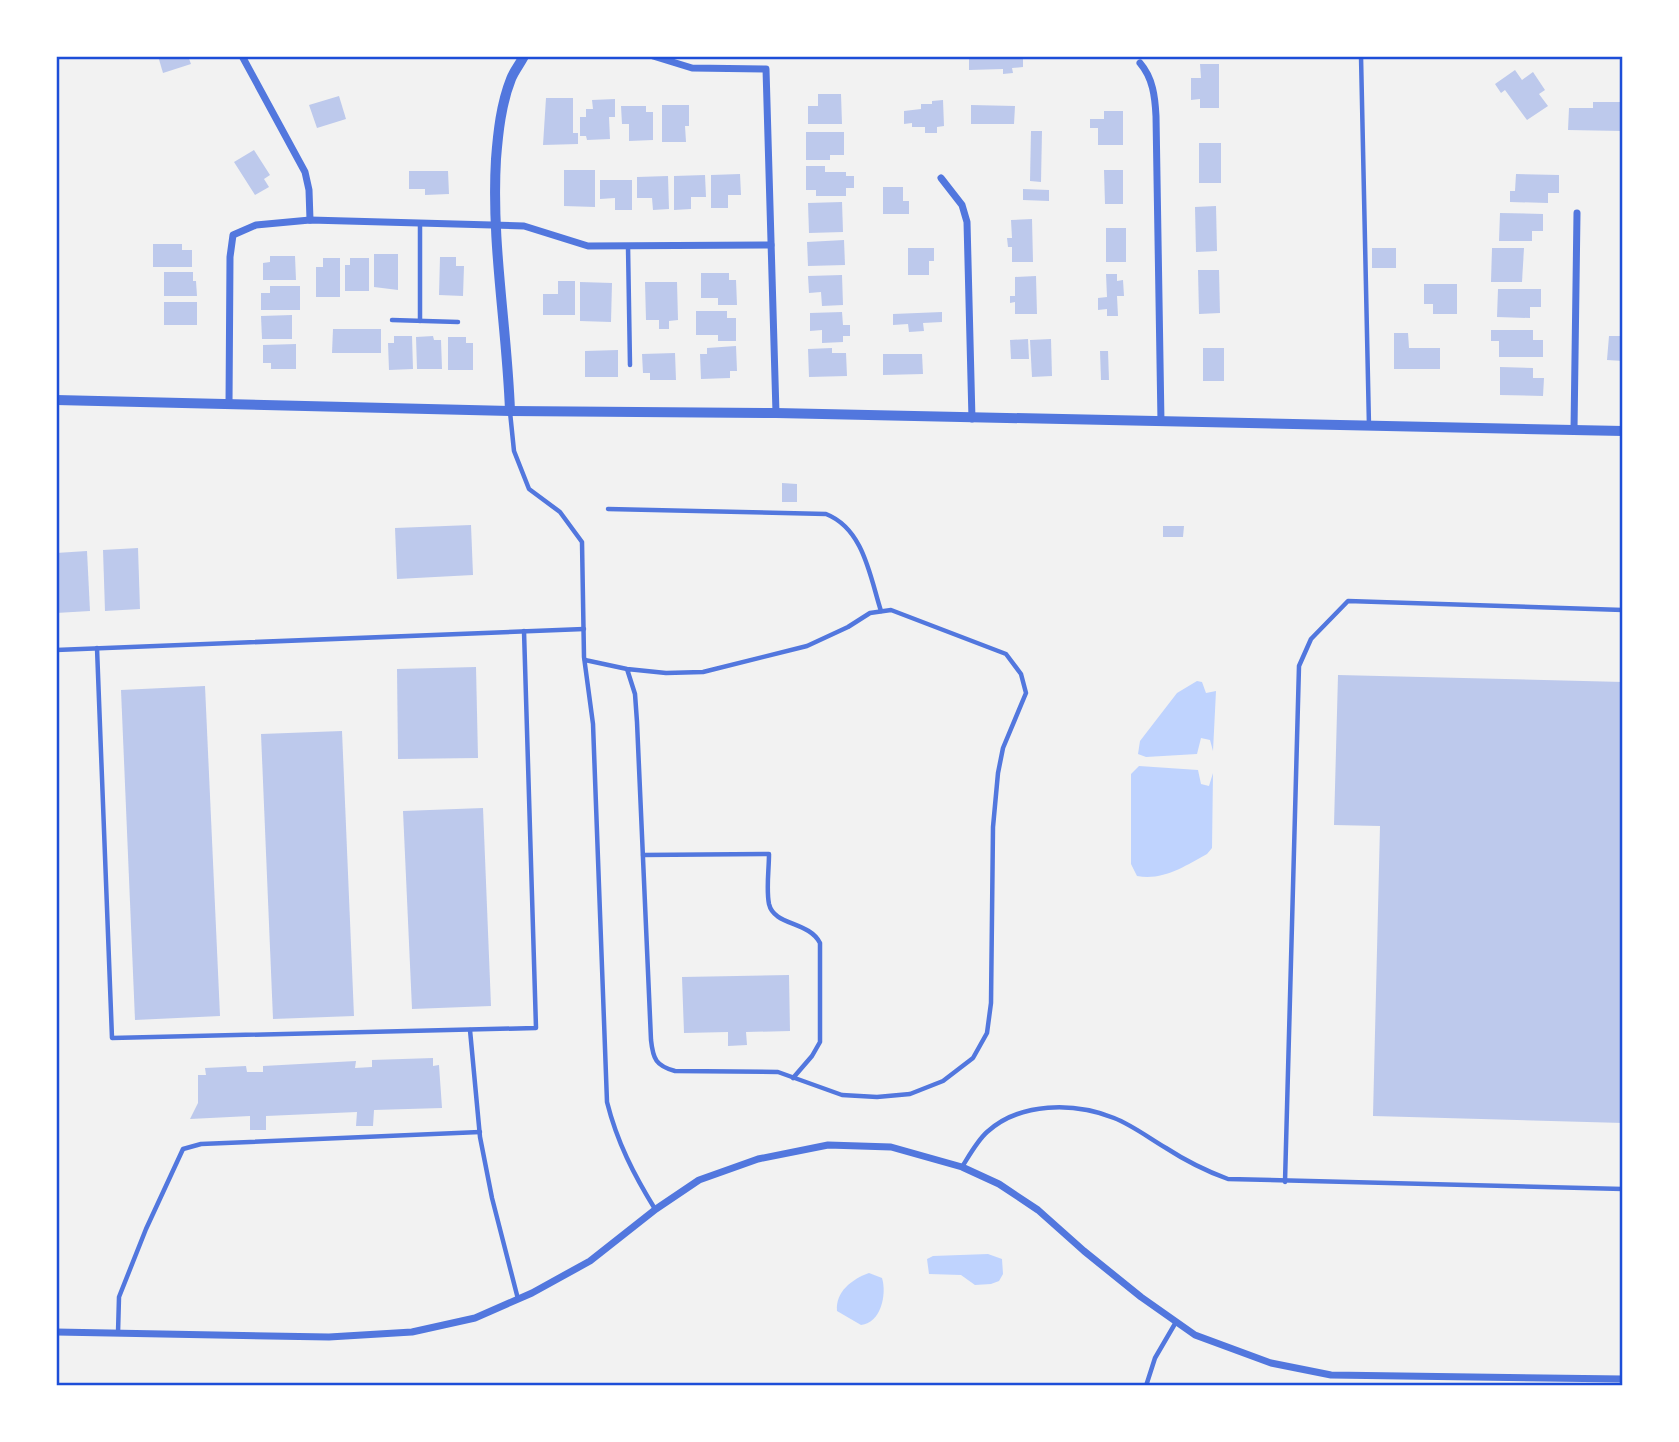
<svg xmlns="http://www.w3.org/2000/svg" width="1679" height="1442" viewBox="0 0 1679 1442" font-family="Mulish,sans-serif">
<style>
.water{fill:#bfd3fe}
.building{fill:#bdc9ec}
.lines{fill:none;stroke-linecap:round;stroke-linejoin:round}
.service{stroke:#5277de;stroke-width:4.5}
.minor{stroke:#5277de;stroke-width:7}
.tertiary{stroke:#5277de;stroke-width:10}
.neatline{fill:none;stroke:#1d4ed8;stroke-width:2.5}
</style>
<rect width="100%" height="100%" fill="#f2f2f2"/>
<g class="water">
<polygon points="1197,681 1202,682 1206,693 1216,691 1213,751 1210,740 1201,738 1197,754 1146,757 1138,754 1140,741 1177,693"/>
<path d="M1139,766L1198,770L1201,784L1209,786L1213,773L1212,848L1207,854C1185,866 1163,881 1137,876L1131,864V774Z"/>
<polygon points="988,1254 1002,1259 1003,1274 999,1281 991,1284 975,1285 961,1275 929,1274 927,1259 933,1256"/>
<path d="M869,1273L882,1278C887,1294 881,1323 861,1325L837,1311C835,1292 852,1279 869,1273Z"/>
</g>
<g class="building">
<polygon points="158,56 188,56 191,64 163,73"/>
<polygon points="969,56 1023,56 1023,67 1012,68 1013,73 1003,74 1003,69 969,70"/>
<polygon points="1200,64 1219,64 1219,108 1200,108 1200,99 1191,100 1191,78 1201,78"/>
<polygon points="1515,70 1522,80 1533,72 1545,90 1539,94 1548,106 1527,120 1505,90 1501,93 1495,84"/>
<polygon points="818,94 841,94 842,124 808,124 808,106 818,106"/>
<polygon points="339,96 346,119 317,128 309,105"/>
<polygon points="546,98 573,98 573,133 578,133 578,144 543,145"/>
<polygon points="615,99 615,117 609,117 610,139 587,140 586,136 580,136 580,117 586,117 586,109 593,109 592,100"/>
<polygon points="943,100 944,126 937,127 937,133 925,133 925,127 912,127 912,123 904,124 904,111 921,109 921,104 932,104 932,101"/>
<polygon points="1593,102 1622,102 1623,131 1568,130 1569,108 1593,108"/>
<polygon points="662,105 689,105 689,126 685,126 686,142 662,142"/>
<polygon points="971,105 1015,106 1014,124 971,124"/>
<polygon points="621,106 646,106 646,112 653,112 653,140 629,141 629,124 622,124"/>
<polygon points="1104,111 1123,111 1123,145 1098,145 1098,128 1090,128 1090,119 1104,119"/>
<polygon points="1031,131 1042,131 1041,182 1030,181"/>
<polygon points="806,132 844,132 844,155 830,155 830,160 806,160"/>
<rect x="1199" y="143" width="22" height="40"/>
<polygon points="254,150 270,175 264,179 269,187 255,195 234,162"/>
<polygon points="806,166 825,166 825,172 846,172 846,176 854,176 854,188 846,188 846,196 816,196 816,190 806,190"/>
<polygon points="564,170 595,170 595,207 564,206"/>
<polygon points="1104,170 1123,170 1123,204 1105,204"/>
<polygon points="409,171 448,171 449,194 425,195 425,189 409,189"/>
<polygon points="740,174 741,195 728,195 728,208 711,208 711,175"/>
<polygon points="1516,174 1559,175 1559,193 1548,193 1548,203 1510,202 1510,191 1515,191"/>
<polygon points="705,175 706,197 691,197 691,209 674,210 674,176"/>
<polygon points="668,176 669,209 653,210 652,198 637,198 637,177"/>
<polygon points="600,180 632,180 632,210 615,210 615,198 600,199"/>
<polygon points="883,187 903,187 903,201 909,201 909,214 883,214"/>
<polygon points="1023,189 1049,190 1049,201 1023,200"/>
<polygon points="842,202 843,232 809,233 808,203"/>
<polygon points="1216,206 1217,251 1196,252 1195,207"/>
<polygon points="1500,213 1543,214 1543,231 1532,231 1532,241 1499,241"/>
<polygon points="1032,219 1033,262 1012,262 1012,247 1008,247 1007,238 1012,238 1011,220"/>
<rect x="1106" y="228" width="20" height="34"/>
<polygon points="844,240 845,265 808,266 807,242"/>
<polygon points="153,244 182,244 182,250 192,250 192,267 153,267"/>
<polygon points="908,248 934,248 934,261 929,261 929,275 908,275"/>
<rect x="1372" y="248" width="24" height="20"/>
<polygon points="1492,248 1524,248 1522,282 1491,282"/>
<polygon points="374,254 398,254 398,290 374,287"/>
<polygon points="270,256 295,256 296,280 263,280 263,263 270,262"/>
<polygon points="440,257 456,257 456,266 464,266 463,296 439,295"/>
<polygon points="323,258 340,258 340,297 316,297 316,267 323,267"/>
<polygon points="350,258 369,258 369,291 345,291 345,265 350,265"/>
<polygon points="1198,270 1219,270 1220,313 1199,314"/>
<polygon points="164,272 193,272 193,281 196,281 197,296 164,296"/>
<polygon points="701,273 729,273 729,280 736,280 737,305 718,305 718,298 701,298"/>
<polygon points="1106,274 1117,274 1117,281 1123,280 1124,296 1117,296 1118,316 1107,316 1107,309 1098,310 1098,298 1107,297"/>
<polygon points="842,275 843,305 822,306 821,292 809,293 808,276"/>
<polygon points="1036,276 1037,314 1015,314 1015,302 1010,303 1010,296 1015,296 1015,277"/>
<polygon points="558,281 575,281 575,315 543,315 543,294 558,294"/>
<polygon points="580,282 612,283 611,322 580,321"/>
<polygon points="645,282 677,282 678,320 669,321 669,329 659,329 659,320 646,320"/>
<polygon points="1424,284 1457,284 1457,314 1433,314 1433,304 1424,304"/>
<polygon points="270,286 300,286 300,310 261,310 261,293 270,293"/>
<polygon points="1498,289 1541,289 1541,307 1530,307 1530,318 1497,317"/>
<rect x="164" y="302" width="33" height="23"/>
<polygon points="696,311 727,311 727,318 736,318 736,341 718,341 718,335 696,335"/>
<polygon points="842,312 843,325 850,325 850,336 843,336 843,342 822,343 822,330 810,331 810,313"/>
<polygon points="942,312 942,322 923,323 924,331 909,332 908,324 893,325 893,314"/>
<polygon points="292,315 292,339 262,339 261,316"/>
<polygon points="333,329 381,329 381,353 332,353"/>
<polygon points="1491,330 1533,330 1533,340 1543,340 1543,357 1499,357 1499,341 1491,341"/>
<polygon points="1394,333 1408,333 1409,348 1440,348 1440,369 1394,369"/>
<polygon points="394,336 412,336 413,369 389,370 388,343 394,343"/>
<polygon points="433,336 434,340 441,340 442,369 417,369 416,337"/>
<polygon points="1609,336 1623,336 1623,361 1607,360"/>
<polygon points="448,337 466,337 466,343 473,343 473,370 448,370"/>
<polygon points="1028,339 1029,359 1011,359 1010,340"/>
<polygon points="1051,339 1052,376 1032,377 1030,340"/>
<polygon points="296,344 296,369 271,369 271,363 263,363 263,345"/>
<polygon points="736,346 737,371 730,371 730,378 701,379 700,354 707,354 707,348"/>
<polygon points="832,348 832,353 846,353 847,376 809,377 808,349"/>
<rect x="1203" y="348" width="21" height="33"/>
<polygon points="618,350 618,377 585,377 585,351"/>
<polygon points="1100,351 1108,351 1109,380 1101,380"/>
<polygon points="675,353 676,380 650,380 650,373 643,373 642,354"/>
<polygon points="883,354 922,354 923,374 883,375"/>
<polygon points="1500,367 1533,368 1533,378 1544,378 1543,396 1500,395"/>
<polygon points="782,483 797,484 797,502 782,502"/>
<polygon points="471,525 473,575 397,579 395,528"/>
<polygon points="1163,526 1184,526 1183,537 1163,537"/>
<polygon points="138,548 140,609 105,611 103,550"/>
<polygon points="87,551 90,611 56,613 56,553"/>
<polygon points="476,667 478,758 398,759 397,669"/>
<polygon points="1338,675 1623,682 1623,1123 1373,1116 1380,826 1334,825"/>
<polygon points="205,686 220,1016 135,1020 121,690"/>
<polygon points="342,731 354,1016 273,1019 261,734"/>
<polygon points="483,808 491,1006 412,1009 403,811"/>
<polygon points="789,975 790,1031 746,1032 747,1045 728,1046 728,1032 684,1033 682,977"/>
<polygon points="433,1058 433,1066 439,1065 442,1108 374,1110 373,1126 356,1126 357,1112 266,1116 266,1130 250,1130 250,1116 190,1119 198,1103 198,1075 206,1075 205,1068 246,1066 247,1072 263,1072 263,1066 356,1061 355,1068 372,1067 372,1060"/>
</g>
<g class="lines">
<g class="service">
<polyline points="1361,56 1369,426"/>
<polyline points="628,246 630,365"/>
<polyline points="392,320 458,322"/>
<polyline points="420,321 420,224"/>
<path d="M510,412L514,451L529,489L560,512L582,542L584,657L593,724L607,1102C617,1142 634,1175 655,1209"/>
<path d="M608,509L826,514C864,529 870,577 881,611"/>
<polyline points="97,648 112,1038 536,1028 524,631"/>
<polyline points="56,650 584,629"/>
<path d="M585,660L627,669L666,673L703,672L807,646L848,627L870,613L891,610L1006,654L1021,674L1026,693L1003,748L998,773L993,827L991,1003L987,1033L973,1058L943,1081L910,1094L877,1097L842,1095L778,1072L675,1071C656,1066 653,1059 651,1040L637,722L635,694L627,669"/>
<path d="M643,855L769,854C769,870 766,889 769,904C774,926 809,921 820,943V1042L812,1056L793,1078"/>
<polyline points="470,1030 480,1137 492,1198 518,1299"/>
<path d="M962,1167C969,1156 977,1141 987,1132C1020,1102 1074,1102 1114,1118C1132,1125 1149,1138 1166,1148C1186,1161 1206,1171 1228,1179L1623,1189"/>
<polyline points="1285,1182 1299,666 1311,639 1348,601 1623,610"/>
<polyline points="118,1333 119,1297 146,1229 183,1149 201,1144 480,1132"/>
<polyline points="1146,1386 1155,1358 1176,1322"/>
</g>
<g class="minor">
<polyline points="242,56 305,172 309,190 310,220"/>
<polyline points="653,56 692,68 766,69 776,413"/>
<path d="M1140,63C1153,78 1155,97 1156,116L1161,422"/>
<polyline points="941,178 962,205 967,222 972,419"/>
<polyline points="229,404 230,257 233,235 256,225 310,220 524,226 588,246 771,245"/>
<polyline points="1574,430 1577,213"/>
<polyline points="56,1332 329,1337 412,1332 475,1318 532,1293 590,1261 656,1209 699,1180 758,1159 828,1145 891,1147 962,1167 999,1184 1038,1210 1084,1251 1141,1297 1195,1335 1271,1363 1331,1375 1623,1379"/>
</g>
<g class="tertiary">
<polyline points="56,400 510,411 776,413 1623,431"/>
<path d="M510,411C507,327 491,243 496,159C498,133 501,104 511,79C514,71 520,64 524,56"/>
</g>
</g>
<rect width="1679" height="1442" fill="none" stroke="#ffffff" stroke-width="116"/>
<rect x="58" y="58" width="1563" height="1326" class="neatline"/>
</svg>
